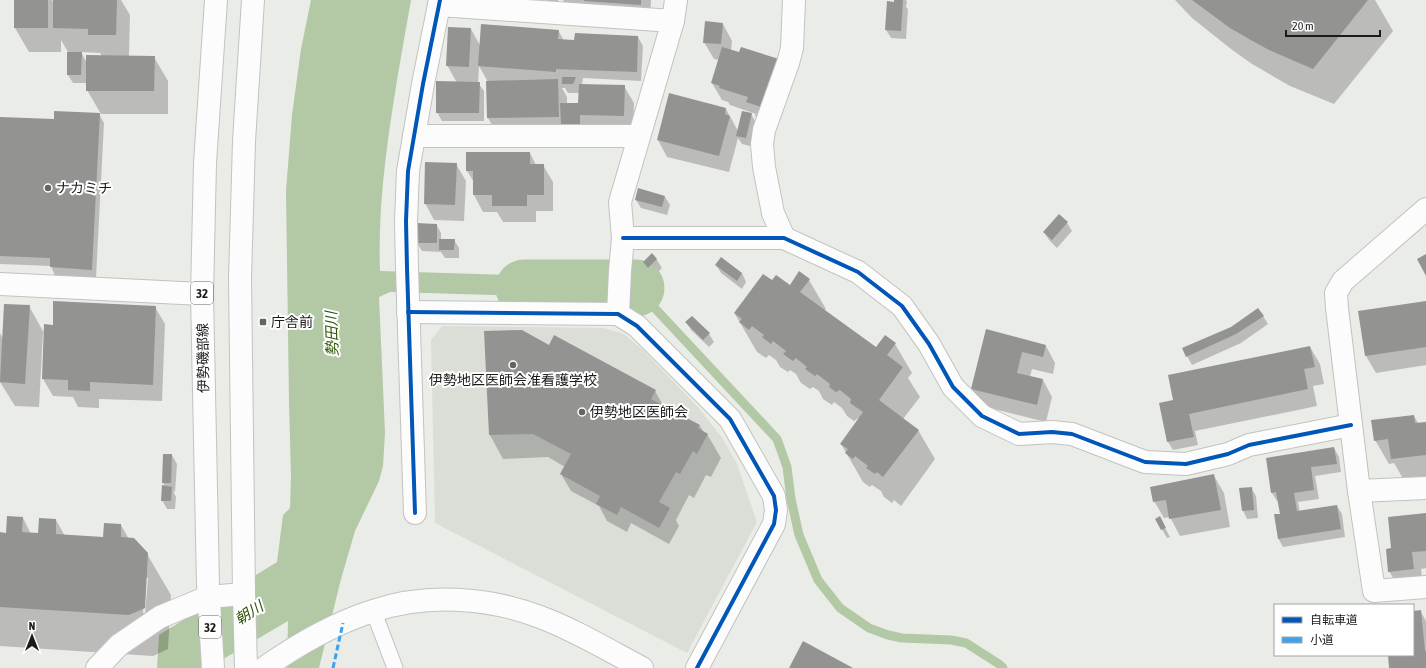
<svg xmlns="http://www.w3.org/2000/svg" width="1426" height="668" viewBox="0 0 1426 668" font-family="'Asap Condensed','Noto Sans JP',sans-serif">
<style>
.built{fill:#daded6}
.water{fill:#b3c8a4}
.shadow{fill:#0003;fill-rule:evenodd}
.lines{fill:none;stroke-linecap:round;stroke-linejoin:round}
.stream{stroke:#b3c8a4;stroke-width:9}
.river{stroke:#b3c8a4;stroke-width:57}
.building{fill:#939492}
.service-casing{stroke:#c1c3c0;stroke-width:17}
.minor-casing{stroke:#c1c3c0;stroke-width:24}
.tertiary-casing{stroke:#c1c3c0;stroke-width:24}
.primary-casing{stroke:#c1c3c0;stroke-width:24}
.service{stroke:#fcfcfc;stroke-width:15}
.minor{stroke:#fcfcfc;stroke-width:22}
.tertiary{stroke:#fcfcfc;stroke-width:22}
.primary{stroke:#fcfcfc;stroke-width:22}
.quiet{stroke:#3da2ea;stroke-width:3;stroke-dasharray:6 3;stroke-linecap:butt}
.cycleway-casing{stroke:#fff;stroke-width:6}
.cycleway{stroke:#0057b8;stroke-width:4}
.poi-dot{fill:#636562;stroke:#fff;stroke-width:1.5}
.labels{text-anchor:middle;stroke-width:4;stroke-linejoin:round;paint-order:stroke}
.shield{fill:#fff;stroke:#5f605f;stroke-width:1}
.shield-label{font-size:13px;font-weight:bold;fill:#1b1c1a}
.poi-label{font-size:14px;fill:#1b1c1a;stroke:#fff;text-anchor:start}
.street-label{font-size:14px;fill:#1b1c1a;stroke:#fff}
.water-label{font-size:15px;font-style:italic;fill:#2e5105;stroke:#fff}
</style>
<rect width="100%" height="100%" fill="#eaece8"/>
<polygon class="built" points="442,326 604,328 624,334 643,350 698,407 723,439 737,464 757,522 687,653 435,523 431,340"/>
<path class="water" d="M311,0H411C399,69 386,137 381,207C380,229 379,250 380,271L605,278L603,298L390,292L379,297L385,433L383,466L379,481L355,531L341,579L319,668H287L288,621L208,668H157L159,635L277,562L283,515L290,508L291,477L289,401L286,191L292,115L301,49Z"/>
<g class="shadow">
<path d="M15,0H52L54,4V0H121L130,15L129,56L154,57L168,81V114H99L104,123L96,278L55,276L51,266L0,264V118L55,120V112L101,114L87,90V83H73L68,75V52L61,40V52H29L15,28ZM81,52L100,53L102,56L87,63Z"/>
<polygon points="547,0 558,0 558,5 549,4"/>
<polygon points="563,0 651,0 650,22 573,16"/>
<polygon points="895,0 906,0 907,2 906,7 908,9 906,39 891,38 886,30"/>
<polygon points="1175,0 1375,0 1393,31 1334,104 1290,86 1252,64 1231,49 1192,18"/>
<polygon points="723,24 732,41 731,51 774,120 757,119 755,115 756,114 730,105 728,102 722,100 712,83 719,60 714,59 704,42"/>
<path d="M471,29L481,47L558,30L564,41L638,37L643,46L641,81L583,78L582,85L624,86L634,103L633,133L589,132L584,124V132L498,135L488,118V82L479,66L478,83L484,91V121H442L437,112L457,83L447,65ZM562,88H565L568,93H579V104H567V97Z"/>
<polygon points="726,109 738,131 751,114 756,123 750,146 742,144 738,138 729,172 667,157 658,140"/>
<polygon points="530,153 536,165 543,165 553,182 553,211 536,211 536,222 503,222 497,212 483,212 474,195 474,182 467,171"/>
<polygon points="456,164 466,181 464,221 434,220 425,203"/>
<polygon points="665,197 670,205 667,215 641,208 636,200"/>
<polygon points="1067,223 1072,231 1057,248 1049,240 1044,232"/>
<polygon points="436,224 441,233 441,240 454,240 459,248 459,258 445,258 441,252 422,251 417,243"/>
<polygon points="652,255 657,260 662,268 654,276 649,271 644,262"/>
<polygon points="716,265 742,273 746,282 742,289 721,273"/>
<polygon points="809,280 826,309 824,311 876,349 895,344 912,373 908,378 920,397 903,419 918,430 935,459 901,506 894,500 892,503 884,497 881,491 872,485 870,487 863,482 841,444 860,417 854,421 847,416 842,408 834,402 832,405 823,399 819,391 813,387 810,389 801,383 796,374 790,370 788,372 780,367 776,360 769,355 766,358 757,352 735,314 772,281 790,286"/>
<polygon points="1426,302 1426,365 1376,373 1366,356 1359,312"/>
<polygon points="29,306 44,333 43,333 39,407 15,406 0,382 0,388 0,333 3,339"/>
<polygon points="155,307 165,324 162,401 99,399 99,408 78,407 73,397 53,396 43,379 45,325 54,326"/>
<polygon points="1263,316 1268,324 1241,343 1192,365 1187,356 1232,327"/>
<polygon points="692,317 709,334 714,342 709,347 691,330 686,322"/>
<polygon points="986,330 1046,346 1055,363 1053,374 1032,369 1030,377 1043,380 1052,397 1046,422 982,406 972,389"/>
<polygon points="485,332 550,346 655,391 664,407 700,426 704,433 707,434 721,458 711,477 706,475 694,498 689,495 676,520 679,526 669,544 631,523 627,532 607,521 599,506 571,491 561,474 565,467 548,457 503,459 490,435"/>
<polygon points="1310,347 1320,364 1324,384 1313,386 1317,406 1195,431 1198,445 1173,450 1168,442 1175,405"/>
<polygon points="1414,416 1418,423 1426,423 1426,480 1405,482 1394,463 1389,464 1375,440"/>
<polygon points="1334,448 1339,457 1341,472 1315,476 1319,499 1298,502 1300,512 1337,506 1342,514 1345,537 1283,547 1278,538 1281,515 1279,501 1277,501 1272,493 1267,459"/>
<polygon points="172,455 177,464 175,492 173,491 176,497 175,509 167,509 162,500 165,486 163,483"/>
<polygon points="1214,476 1224,493 1230,527 1180,536 1170,517 1164,518 1154,501"/>
<polygon points="1251,488 1256,496 1258,518 1247,519 1243,510"/>
<polygon points="1426,514 1426,568 1421,569 1423,586 1399,588 1389,571 1393,549"/>
<path d="M23,518L31,534H39L56,520L65,536L104,538L121,525L129,539L147,554L171,595L168,649L153,656L0,646V533L7,534ZM146,578H148L145,613H143Z"/>
<polygon points="1156,519 1164,526 1170,537 1167,538"/>
<polygon points="1413,612 1421,612 1426,621 1426,668 1390,668 1389,655 1413,655"/>
</g>
<g class="lines">
<polyline class="stream" points="636,288 777,439 787,467 791,499 799,535 818,580 840,608 869,628 888,635 902,638 951,640 966,643 999,664 1003,668"/>
<polyline class="river" points="524,288 636,288"/>
</g>
<g class="building">
<rect x="14" y="0" width="34" height="28"/>
<polygon points="53,0 117,0 116,35 88,35 88,29 53,28"/>
<polygon points="584,0 641,0 641,5 584,1"/>
<polygon points="894,0 903,0 901,31 885,30 887,1 894,2"/>
<polygon points="1192,0 1368,0 1313,69 1269,50 1249,39 1230,28"/>
<polygon points="705,21 723,23 721,44 703,43"/>
<polygon points="481,24 559,30 558,39 574,40 575,33 638,36 637,72 556,69 556,72 478,66"/>
<polygon points="448,27 471,28 469,67 446,66"/>
<polygon points="722,47 739,52 741,47 779,59 764,104 761,103 761,107 746,102 748,97 719,88 720,86 711,83"/>
<polygon points="67,52 82,52 81,75 67,75"/>
<polygon points="86,55 155,56 154,91 86,91"/>
<polygon points="562,77 576,77 573,84 562,84"/>
<polygon points="558,79 559,117 487,118 486,81"/>
<polygon points="436,81 480,82 479,113 436,113"/>
<polygon points="579,84 625,85 624,116 580,115 580,124 561,124 560,103 578,103"/>
<polygon points="669,93 726,108 725,114 730,116 719,156 657,140"/>
<polygon points="54,111 100,113 92,270 50,267 50,258 0,256 0,117 54,119"/>
<polygon points="742,111 752,113 746,138 736,136"/>
<polygon points="466,152 530,152 530,164 544,164 544,195 527,195 527,206 492,206 492,195 473,195 473,171 466,171"/>
<polygon points="425,162 457,163 455,205 424,204"/>
<polygon points="638,188 665,196 662,207 635,200"/>
<polygon points="1059,214 1068,222 1052,240 1043,232"/>
<polygon points="416,223 437,224 437,243 416,243"/>
<polygon points="439,239 455,239 454,250 439,250"/>
<polygon points="652,253 657,259 648,268 643,262"/>
<polygon points="1426,254 1426,276 1417,259"/>
<polygon points="721,257 742,273 737,281 715,265"/>
<polygon points="799,271 810,279 800,292 876,347 885,335 896,343 887,355 903,367 879,400 919,430 883,477 877,472 875,474 866,468 868,466 855,456 853,459 845,453 848,449 840,444 863,412 850,403 851,399 840,390 836,392 829,387 830,384 817,374 815,376 805,369 807,367 796,358 793,361 783,354 786,351 773,341 771,344 762,337 764,335 752,326 749,330 739,322 742,319 734,313 763,274 772,280 776,275 790,285"/>
<polygon points="53,301 156,306 153,385 90,382 90,391 68,390 68,380 42,379 44,324 53,325"/>
<polygon points="1426,301 1426,347 1365,356 1358,311"/>
<polygon points="4,304 30,305 25,384 0,382"/>
<polygon points="1258,308 1264,316 1236,334 1186,357 1182,348 1231,327"/>
<polygon points="692,316 710,333 703,340 685,322"/>
<polygon points="986,329 1046,345 1043,357 1022,352 1017,373 1043,379 1037,405 971,389"/>
<polygon points="522,330 549,345 554,335 656,390 651,399 700,425 698,428 708,434 697,454 693,451 680,474 676,472 659,502 670,508 659,528 621,507 617,515 596,504 600,496 560,474 571,454 533,434 489,435 484,331"/>
<polygon points="1310,346 1315,367 1304,369 1308,389 1189,414 1194,437 1167,442 1159,403 1173,400 1168,375"/>
<polygon points="1414,415 1415,423 1426,422 1426,455 1391,459 1388,439 1374,441 1371,420"/>
<polygon points="1334,447 1337,464 1311,467 1314,490 1294,493 1297,511 1337,505 1341,529 1278,539 1274,514 1280,514 1276,492 1271,493 1266,458"/>
<polygon points="163,454 172,454 171,483 162,483"/>
<polygon points="1214,474 1221,510 1169,519 1166,500 1153,502 1150,487"/>
<polygon points="162,485 172,487 171,501 161,501"/>
<polygon points="1252,487 1254,510 1242,511 1239,488"/>
<polygon points="1426,513 1426,551 1412,552 1414,569 1388,572 1386,549 1391,548 1388,517"/>
<polygon points="7,516 23,517 22,532 38,533 39,518 56,519 56,534 103,537 104,523 121,524 121,537 134,538 148,553 145,608 129,615 0,607 0,532 6,533"/>
<polygon points="1160,516 1166,528 1161,530 1155,519"/>
<polygon points="1421,610 1425,651 1426,651 1426,668 1389,668 1388,655 1413,655 1413,611"/>
<polygon points="803,641 853,668 789,668"/>
</g>
<g class="lines">
<g class="service-casing">
<polyline id="service" points="373,610 395,668"/>
</g>
<g class="minor-casing">
<g id="minor">
<polyline points="439,5 673,21"/>
<polyline points="414,136 638,136"/>
<polyline points="1426,209 1343,281 1336,293 1337,308 1359,491 1426,488"/>
<polyline points="623,238 784,238 858,272 902,306 929,344 953,387 982,416 1019,434 1052,432 1072,434 1145,462 1186,464 1228,454 1249,445 1351,425"/>
<polyline points="784,238 773,213 764,167 762,144 764,130 788,63 792,48 794,0"/>
<polyline points="0,284 202,294"/>
<polyline points="408,312 618,314 637,326 730,419 774,496 776,510 774,524 697,668"/>
<polyline points="618,314 620,271 623,238 620,202 673,21 676,0"/>
<polyline points="1359,491 1374,591 1426,587"/>
<polyline points="415,513 407,268 406,221 408,171 423,84 440,0"/>
<polyline points="97,668 119,645 160,617 208,597 244,594"/>
</g>
</g>
<g class="tertiary-casing">
<path id="tertiary" d="M264,668C297,645 335,623 373,611C426,593 488,597 540,617C575,630 608,650 642,668"/>
</g>
<g class="primary-casing">
<g id="primary">
<polyline points="213,668 208,585 202,294 205,163 216,0"/>
<polyline points="246,668 244,594 240,278 244,141 253,0"/>
</g>
</g>
<use href="#service" class="service"/>
<use href="#minor" class="minor"/>
<use href="#tertiary" class="tertiary"/>
<use href="#primary" class="primary"/>
<polyline class="quiet" points="333,668 343,623"/>
<g class="cycleway-casing">
<g id="cycleway">
<polyline points="623,238 784,238 858,272 902,306 929,344 953,387 982,416 1019,434 1052,432 1072,434 1145,462 1186,464 1228,454 1249,445 1351,425"/>
<polyline points="408,312 618,314 637,326 730,419 774,496 776,510 774,524 697,668"/>
<polyline points="415,513 407,268 406,221 408,171 423,84 440,0"/>
</g>
</g>
<use href="#cycleway" class="cycleway"/>
</g>
<g class="poi-dot">
<circle cx="48" cy="188" r="4"/>
<rect x="259" y="318" width="8" height="8" rx="2"/>
<circle cx="513" cy="365" r="4"/>
<circle cx="582" cy="412" r="4"/>
</g>
<g class="labels">
<g class="shield">
<rect x="191" y="282" width="22" height="22" rx="3"/>
<rect x="199" y="616" width="22" height="22" rx="3"/>
</g>
<g class="shield-label">
<text x="202" y="298">32</text>
<text x="210" y="632">32</text>
</g>
<g class="poi-label">
<text x="56" y="193">ナカミチ</text>
<text x="271" y="327">庁舎前</text>
<text x="513" y="385" text-anchor="middle">伊勢地区医師会准看護学校</text>
<text x="590" y="417">伊勢地区医師会</text>
</g>
<g class="street-label">
<text transform="translate(203 358) rotate(-91)" y="5">伊勢磯部線</text>
</g>
<g class="water-label">
<text transform="translate(332 334) rotate(-92)" y="5">勢田川</text>
<text transform="translate(249 613) rotate(-32)" y="5">朝川</text>
</g>
</g>
<rect x="1274" y="604" width="140" height="52" fill="#ffffff" stroke="#a4a4a3"/>
<rect x="1282" y="617" width="20" height="6" fill="#0057b8" stroke="#a4a4a3"/>
<text x="1310" y="624" font-size="12" fill="#1b1c1a">自転車道</text>
<rect x="1282" y="637" width="20" height="6" fill="#3da2ea" stroke="#a4a4a3"/>
<text x="1310" y="644" font-size="12" fill="#1b1c1a">小道</text>
<g transform="translate(32 636)" stroke="#ffffff" stroke-width="3" paint-order="stroke">
<path d="M0-3L7 15L0 10L-7 15Z" fill="#1b1c1a"/>
<text y="-6" font-size="11" font-weight="bold" text-anchor="middle" fill="#1b1c1a">N</text>
</g>
<path d="M1286 30v6h94v-6" fill="none" stroke="#1b1c1a" stroke-width="2"/>
<text x="1292" y="30" font-size="12" fill="#1b1c1a" stroke="#ffffff" stroke-width="3" paint-order="stroke">20 m</text>
</svg>
